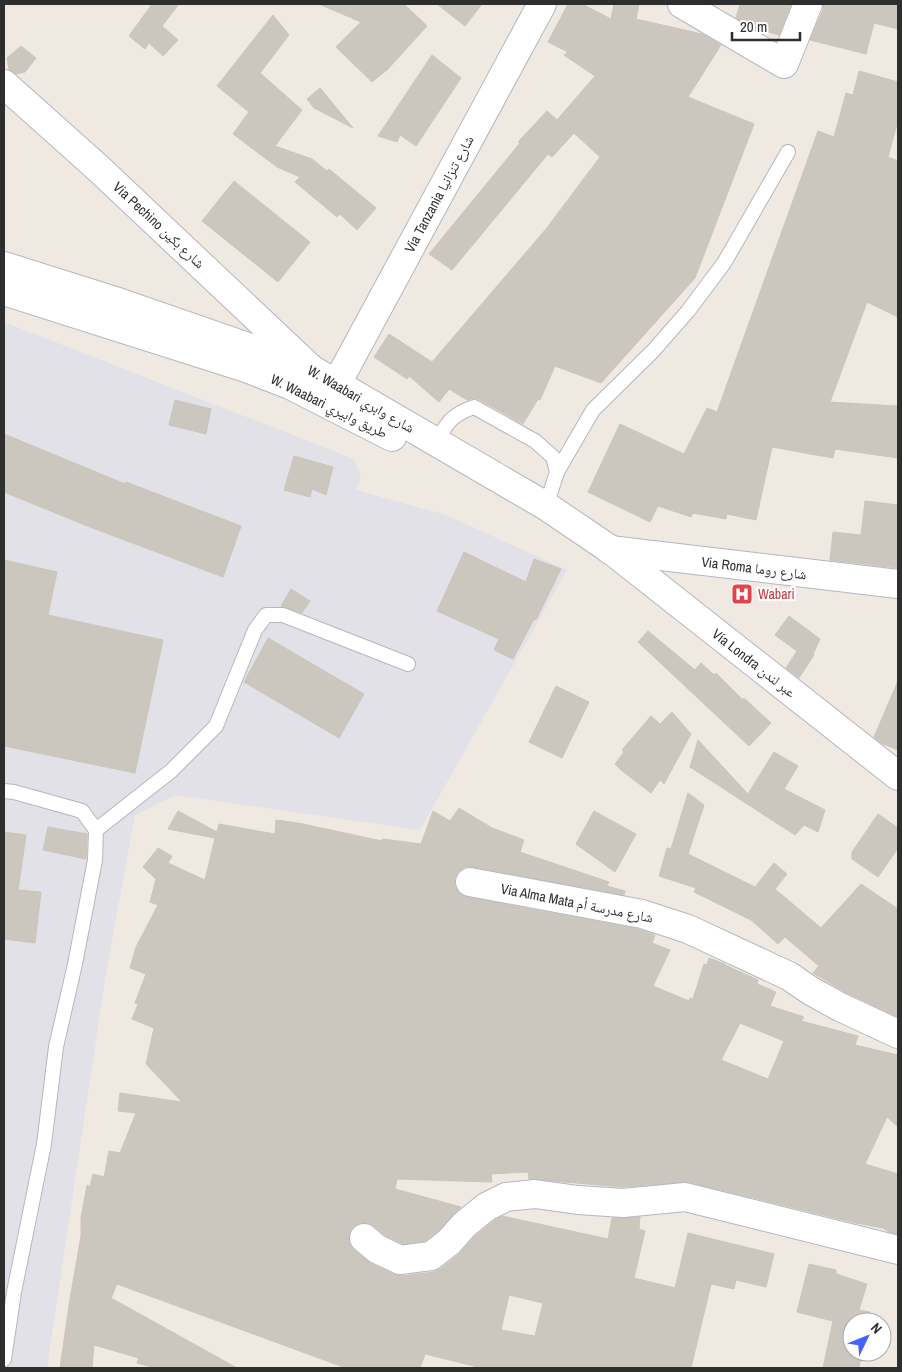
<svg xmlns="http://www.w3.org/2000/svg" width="902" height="1372" viewBox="0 0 902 1372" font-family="'Archivo Narrow','Noto Naskh Arabic',sans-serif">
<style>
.industrial{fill:#e3e1e8}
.building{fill:#cbc7bf;stroke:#cbc5ba;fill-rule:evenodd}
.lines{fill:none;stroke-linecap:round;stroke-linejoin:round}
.lane-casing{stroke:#b4b7c1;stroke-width:16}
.street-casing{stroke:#b4b7c1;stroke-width:30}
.secondary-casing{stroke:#b4b7c1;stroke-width:30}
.lane{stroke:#fff;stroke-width:14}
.street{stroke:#fff;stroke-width:28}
.secondary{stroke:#fff;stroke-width:28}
.labels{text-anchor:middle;stroke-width:4.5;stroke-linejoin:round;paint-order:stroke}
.street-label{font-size:14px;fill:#2e2e2e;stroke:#fff}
.health-label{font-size:14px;fill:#be3a42;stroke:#fff;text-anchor:start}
</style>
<rect width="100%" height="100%" fill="#efe9e1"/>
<polygon class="industrial" points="4,322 354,459 361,477 356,490 446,515 567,570 420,830 176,795 135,815 106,973 47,1368 4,1368"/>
<g class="building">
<polygon points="152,4 179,4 162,26 178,40 163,56 149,43 145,49 129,36"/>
<polygon points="319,4 404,4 427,26 388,69 372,82 336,47 361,22"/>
<polygon points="437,4 482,4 465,26"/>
<polygon points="568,4 582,4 611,19 614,4 639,4 636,19 702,34 721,45 688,97 754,124 695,278 601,383 555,366 540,400 538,399 523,424 478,399 474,398 467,400 449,389 439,402 409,376 407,379 374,357 389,334 432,362 546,229 600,157 574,133 552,157 548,154 452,270 429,254 520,143 518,142 547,111 557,120 595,76 564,55 568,52 548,42"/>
<polygon points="740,4 791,4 779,35 753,28 736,18"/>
<polygon points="823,4 898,4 898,29 874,23 866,54 810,40 823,10"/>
<polygon points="273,15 289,35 260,73 302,110 275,146 312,159 327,171 329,169 376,208 357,230 340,214 337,217 295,182 300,177 277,167 233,134 249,112 217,86"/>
<polygon points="21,46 36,58 25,72 16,74 9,70 7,58"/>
<polygon points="432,55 461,78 416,146 400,135 397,142 378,136"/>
<polygon points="859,71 898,82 898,120 888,157 898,161 898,317 867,302 830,402 898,406 898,458 835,449 833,458 772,447 756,520 727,514 726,519 693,513 691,517 658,506 650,522 588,492 620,424 684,454 707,408 717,412 818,131 834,137 846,93 853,95"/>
<polygon points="320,88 353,128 314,108 307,99"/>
<polygon points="234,181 310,242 278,282 202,221"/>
<polygon points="175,400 211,409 206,434 169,425"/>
<polygon points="4,434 125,484 126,482 241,526 223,577 90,527 4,492"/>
<polygon points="294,456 333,467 326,495 312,489 310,497 284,490"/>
<polygon points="865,501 898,505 898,568 830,560 833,532 861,535"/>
<polygon points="464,552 526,582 534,559 561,569 536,620 534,619 513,659 494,650 499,639 437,611"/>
<polygon points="4,560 57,572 48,615 163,640 135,773 4,746"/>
<polygon points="291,589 310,601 302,613 281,606"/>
<polygon points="789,616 820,639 813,654 814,655 799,678 786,668 797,651 775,635"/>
<polygon points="648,631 695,670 701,663 714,675 716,673 743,700 744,698 771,723 749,746 638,642"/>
<polygon points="268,638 364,694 339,738 244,682"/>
<polygon points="898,681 898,750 881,743 874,737"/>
<polygon points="556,686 589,702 562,758 529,742"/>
<polygon points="672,712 691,734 664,784 660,780 651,793 621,770 615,764 624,752 622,750 651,716 660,724"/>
<polygon points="698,740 748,794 774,752 798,766 784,789 825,810 818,832 804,825 795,835 690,767"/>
<polygon points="688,793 704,805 688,854 755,887 774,863 787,874 775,889 821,928 861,884 898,909 898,1017 847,993 813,973 819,966 785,937 778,944 751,920 694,892 696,888 659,876 667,848 671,849"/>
<path d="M459,808L492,828L524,840L520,852L609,882L607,886L625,891L624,895L472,867H465L458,872L455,879V887L460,894L467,897L638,929L655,935L652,943L670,950L653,986L689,1001L690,998L693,999L704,964L707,965L709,958L725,964V965L758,980L757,984L776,992L770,1006L804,1017L801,1021L858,1036L855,1045L898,1055V1127L887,1117L865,1164L898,1174V1234L889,1232L883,1228L856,1223L688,1182L623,1187L529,1179L528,1172L491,1174L492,1182L397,1179L395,1189L461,1207L438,1231L425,1241L403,1244L386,1236L374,1226L367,1223H359L352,1228L349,1236V1243L354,1250L370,1263L393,1274L402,1276L433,1272L440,1269L459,1254L475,1236L495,1220L502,1216L608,1239L612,1218L640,1217L639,1229L645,1231L634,1278L675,1288L688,1233L774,1254L766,1287L736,1280L734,1289L711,1284L691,1368H482L425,1354L420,1368H346L117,1284L111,1298L237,1368H155L137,1363L139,1358L94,1345L92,1368H60L70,1299L81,1236V1218L87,1185L90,1187L93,1174L104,1177L109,1151L120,1153L136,1113L118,1111L120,1093L182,1102L146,1064L154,1028L132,1019L138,1004L135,1003L146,974L130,968L136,947L158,905L150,902L156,879L143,867L158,848L172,856L168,863L205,880L215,838L168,829L178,811L217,832L219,824L275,834L276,820L298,823L382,841L383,839L421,844L433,811L450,821ZM740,1023L784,1041L768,1079L721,1060ZM509,1295L543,1303L535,1336L501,1330Z"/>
<polygon points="594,811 636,834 615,872 576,844"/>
<polygon points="878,814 898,828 898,848 878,877 852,859 852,852"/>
<polygon points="48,827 87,834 86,859 43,850"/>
<polygon points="4,832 26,835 18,890 41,892 35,943 4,939"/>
<polygon points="809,1264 836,1270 836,1274 867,1284 859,1310 870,1312 868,1322 852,1322 852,1352 862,1352 859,1368 823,1368 833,1321 797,1312"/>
</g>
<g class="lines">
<g class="lane-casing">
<g id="lane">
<path d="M436,442C448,422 451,415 474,407L535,441L553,457L557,472"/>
<polyline points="546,506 557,472 593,410 653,351 688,311 724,263 788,152"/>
<polyline points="4,791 14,792 82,811 96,830 95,860 75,964 56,1047 44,1144 14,1292 4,1359"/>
<polyline points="96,830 171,771 216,726 255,630 266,615 283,615 408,664"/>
</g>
</g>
<g class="street-casing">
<g id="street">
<polyline points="682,4 784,64 808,4"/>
<polyline points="4,84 98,168 311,369"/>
<polyline points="470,882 642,914 688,929 789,976 811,991 840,1007 898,1034"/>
<polyline points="364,1238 377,1249 400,1260 431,1256 449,1242 464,1225 486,1207 506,1197 535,1194 578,1200 623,1203 685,1197 898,1250"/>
</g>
</g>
<g class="secondary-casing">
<g id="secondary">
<polyline points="4,266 115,301 311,369 546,506 611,550 898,776"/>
<polyline points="4,291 246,368 290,385 392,437"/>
<polyline points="336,385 542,4"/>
<polyline points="610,550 898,584"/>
</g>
</g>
<use href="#lane" class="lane"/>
<use href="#street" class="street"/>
<use href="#secondary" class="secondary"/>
</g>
<defs>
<g id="hospital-square" transform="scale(1.125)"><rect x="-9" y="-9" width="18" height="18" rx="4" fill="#e0444e" stroke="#fff"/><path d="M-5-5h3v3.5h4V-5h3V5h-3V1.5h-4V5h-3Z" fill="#fff"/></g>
</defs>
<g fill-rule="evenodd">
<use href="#hospital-square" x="742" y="594"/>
</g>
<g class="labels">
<g class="street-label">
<text transform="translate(439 194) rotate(-62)" y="5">Via Tanzania شارع تنزانيا</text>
<text transform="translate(159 225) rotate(43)" y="5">Via Pechino شارع بكين</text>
<text transform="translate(361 399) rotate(30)" y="5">W. Waabari شارع وابري</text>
<text transform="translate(329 406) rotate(26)" y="5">W. Waabari طريق وابيري</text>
<text transform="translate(754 568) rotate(7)" y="5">Via Roma شارع روما</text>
<text transform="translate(754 663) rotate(38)" y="5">Vía Londra عبر لندن</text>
<text transform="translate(577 903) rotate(11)" y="5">Via Alma Mata شارع مدرسة أم</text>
</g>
<g class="health-label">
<text x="758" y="599">Wabari</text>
</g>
</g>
<rect width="902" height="1372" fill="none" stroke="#2e2e2e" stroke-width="10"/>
<g transform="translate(867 1337) rotate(47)"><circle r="24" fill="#ffffff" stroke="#ababab"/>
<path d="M0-4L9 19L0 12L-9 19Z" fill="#4264fb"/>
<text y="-8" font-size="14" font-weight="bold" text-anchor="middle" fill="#2e2e2e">N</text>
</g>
<path d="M732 32v8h68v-8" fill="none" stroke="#2e2e2e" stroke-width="2.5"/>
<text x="740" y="32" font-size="15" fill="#2e2e2e" stroke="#ffffff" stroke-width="4" paint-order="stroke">20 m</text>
</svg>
